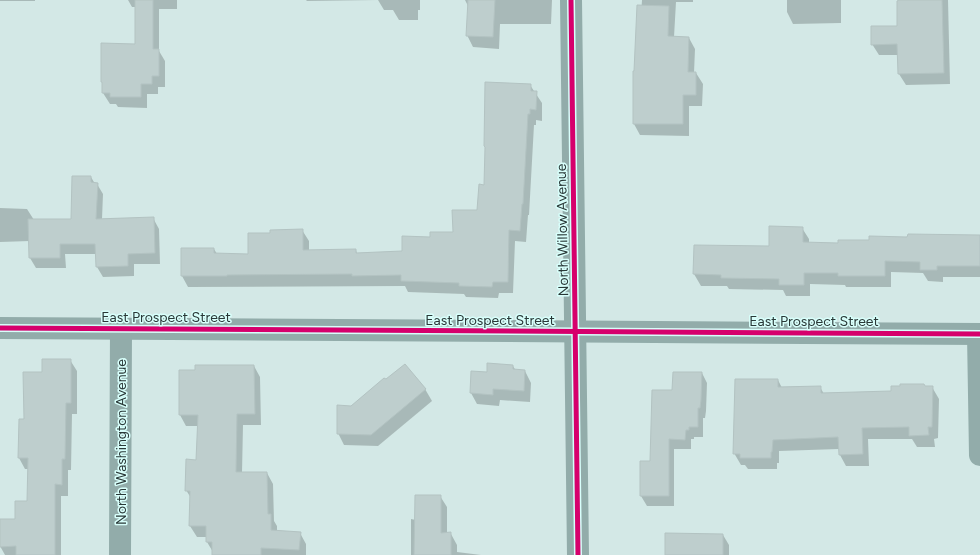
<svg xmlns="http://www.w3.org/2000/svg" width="980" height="555" viewBox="0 0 980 555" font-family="Figtree,sans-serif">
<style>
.shadow{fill:#0003}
.building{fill:#bececd;stroke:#b3c3c2}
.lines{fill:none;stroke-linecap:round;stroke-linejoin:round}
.minor{stroke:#92acaa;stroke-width:22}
.cycleway-casing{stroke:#d8fffb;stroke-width:8}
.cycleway{stroke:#d6006c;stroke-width:5}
.labels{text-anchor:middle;stroke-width:3;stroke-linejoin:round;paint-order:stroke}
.street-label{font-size:14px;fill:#293837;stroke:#d8fffb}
</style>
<rect width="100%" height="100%" fill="#d3e8e6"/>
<g class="shadow">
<rect x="0" y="0" width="35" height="1"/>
<polygon points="128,0 177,0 177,9 159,9 159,51 165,61 165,87 158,87 158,94 147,94 147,108 118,107 116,104 110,104 103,93 136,45 136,7 132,7"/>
<polygon points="306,0 420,0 420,10 418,10 418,20 399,20 393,10 384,10 378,0 307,1"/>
<polygon points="465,0 552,0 551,24 500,24 499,49 473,47 467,35 469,8"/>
<polygon points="642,0 693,0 693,2 676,2 674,37 689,38 695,49 694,73 696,73 703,84 702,106 689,106 689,136 640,135 634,124"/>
<polygon points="787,0 841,0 841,23 793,24 787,12"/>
<polygon points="900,0 948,0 950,84 906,85 899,74 899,55 879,55 872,44 898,27"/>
<polygon points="530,85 542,103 542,121 536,120 536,125 534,125 529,215 528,215 526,242 515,241 513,293 499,293 498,298 466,297 464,294 408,292 405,286 188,287 182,276 214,249 217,254 249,255 271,234 302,230 309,241 309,251 356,250 357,254 403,252 431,238 454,233 478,212 485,186"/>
<polygon points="91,177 95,184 97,184 103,194 102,219 153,218 159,229 160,264 134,264 134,276 103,277 97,267 97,254 65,254 66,268 36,268 30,258 30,241 0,242 0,208 27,209 34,220 72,220"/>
<polygon points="802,228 809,239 809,243 839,244 980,236 980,279 980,277 943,277 943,282 928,281 923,273 891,272 891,287 846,287 845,285 810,284 810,296 786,296 783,290 729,289 727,286 701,286 694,274 770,247"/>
<polygon points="70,360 77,371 77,414 72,414 71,470 68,470 68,496 61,496 61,555 5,555 0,546 0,520 16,520 28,502 29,469 25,469 19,458 25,420 43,373"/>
<polygon points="254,366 260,377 261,425 243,425 242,473 267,473 273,484 274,521 277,526 277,531 300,533 306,544 306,555 213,555 213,552 207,542 207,537 197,537 190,526 191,498 186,490 197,461 198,426 186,426 180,415"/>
<polygon points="513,366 516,371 525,371 531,383 530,402 500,400 499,406 477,404 471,393 488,373"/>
<polygon points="702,373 707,383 706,411 705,418 703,418 703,437 694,437 694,439 691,439 691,449 674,449 674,506 647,506 641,496 641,462 651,462 673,391"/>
<polygon points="778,380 782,388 820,387 824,394 892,392 925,387 932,387 939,399 938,438 934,439 935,447 917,447 912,439 868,439 869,466 846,466 840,455 839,449 779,451 779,463 777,463 777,469 748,469 745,465 741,465 734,453"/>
<polygon points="425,389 432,401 378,446 344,445 338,433 352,407"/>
<polygon points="440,496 447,507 447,534 451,534 457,545 457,552 481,555 411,555 411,519 416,520"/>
<polygon points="723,535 729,545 729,555 666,555"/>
</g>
<g class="building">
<polygon points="135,0 153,0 153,49 159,49 159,76 152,76 152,84 141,84 141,97 110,97 110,93 102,93 102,82 101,82 101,43 135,44"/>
<polygon points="468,0 495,0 493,37 466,36"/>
<polygon points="899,0 942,0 944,73 898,74 897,44 871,45 871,26 897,26 897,1"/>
<polygon points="637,5 669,6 668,36 689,37 688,72 696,72 696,95 683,95 683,124 633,124 633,71 634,71"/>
<polygon points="485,82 531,84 531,91 537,91 536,110 530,109 530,114 528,114 523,204 522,204 520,231 509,230 508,282 493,282 492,287 459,286 459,283 401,281 401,275 352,276 352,274 227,275 227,276 181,276 181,248 214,248 214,253 248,254 248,233 270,233 270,230 303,229 303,250 356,249 356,253 402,251 402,236 430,237 430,232 453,232 452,210 477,210 479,184 484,185 485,147 484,146"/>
<polygon points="72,176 91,176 91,182 98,183 96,219 154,217 155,253 128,254 128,266 96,267 95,244 60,244 60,258 29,258 28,219 71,219"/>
<polygon points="769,226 803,227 803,242 838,243 838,240 869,240 869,236 907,237 908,234 980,235 980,266 937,266 937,270 920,270 920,262 885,261 885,276 838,276 838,273 804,273 804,285 779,285 779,279 721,278 721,275 693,274 694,245 769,246"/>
<polygon points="42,359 71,359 71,403 66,403 65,459 62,459 62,485 55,484 55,555 16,555 16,546 0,547 0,519 15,519 15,501 27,501 28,458 18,458 19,419 24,419 23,372 42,372"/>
<polygon points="487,363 513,365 513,369 525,370 524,391 493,389 493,395 470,393 471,371 487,372"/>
<polygon points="405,364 426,389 371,435 337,434 337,405 351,406 384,378 386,379"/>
<polygon points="195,365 254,365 255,414 237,414 236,472 267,472 268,514 271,514 271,530 301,532 299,550 261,548 261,555 212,555 212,542 206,542 206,526 189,526 190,491 185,491 186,459 196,460 198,415 179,415 179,370 195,370"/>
<polygon points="673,372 702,372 701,400 700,408 698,408 698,427 689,427 689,430 686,430 685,440 669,439 669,496 640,496 640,461 650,461 652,390 672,390"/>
<polygon points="735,379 778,379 778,387 821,386 821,393 891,391 891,386 900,386 900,384 924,384 925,386 933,386 932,427 928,427 929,435 909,436 909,427 862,428 863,454 839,455 838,437 773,440 772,452 771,452 771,458 740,458 740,454 733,454"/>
<polygon points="415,495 441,495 441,533 451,532 451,555 414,555"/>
<polygon points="665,533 723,534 723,555 665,555"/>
</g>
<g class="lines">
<g class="minor">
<polyline points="571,0 578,555"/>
<polyline points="0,328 980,334"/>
<polyline points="978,334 980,455"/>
<polyline points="120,555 121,329"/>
</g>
<g class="cycleway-casing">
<g id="cycleway">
<polyline points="571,0 578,555"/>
<polyline points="0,328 980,334"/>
</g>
</g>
<use href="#cycleway" class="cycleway"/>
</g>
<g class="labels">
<g class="street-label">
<text transform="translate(562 230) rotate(-91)" y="5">North Willow Avenue</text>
<text x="166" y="322">East Prospect Street</text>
<text x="490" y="325">East Prospect Street</text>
<text x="814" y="326">East Prospect Street</text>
<text transform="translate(121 442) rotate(-90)" y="5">North Washington Avenue</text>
</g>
</g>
</svg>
